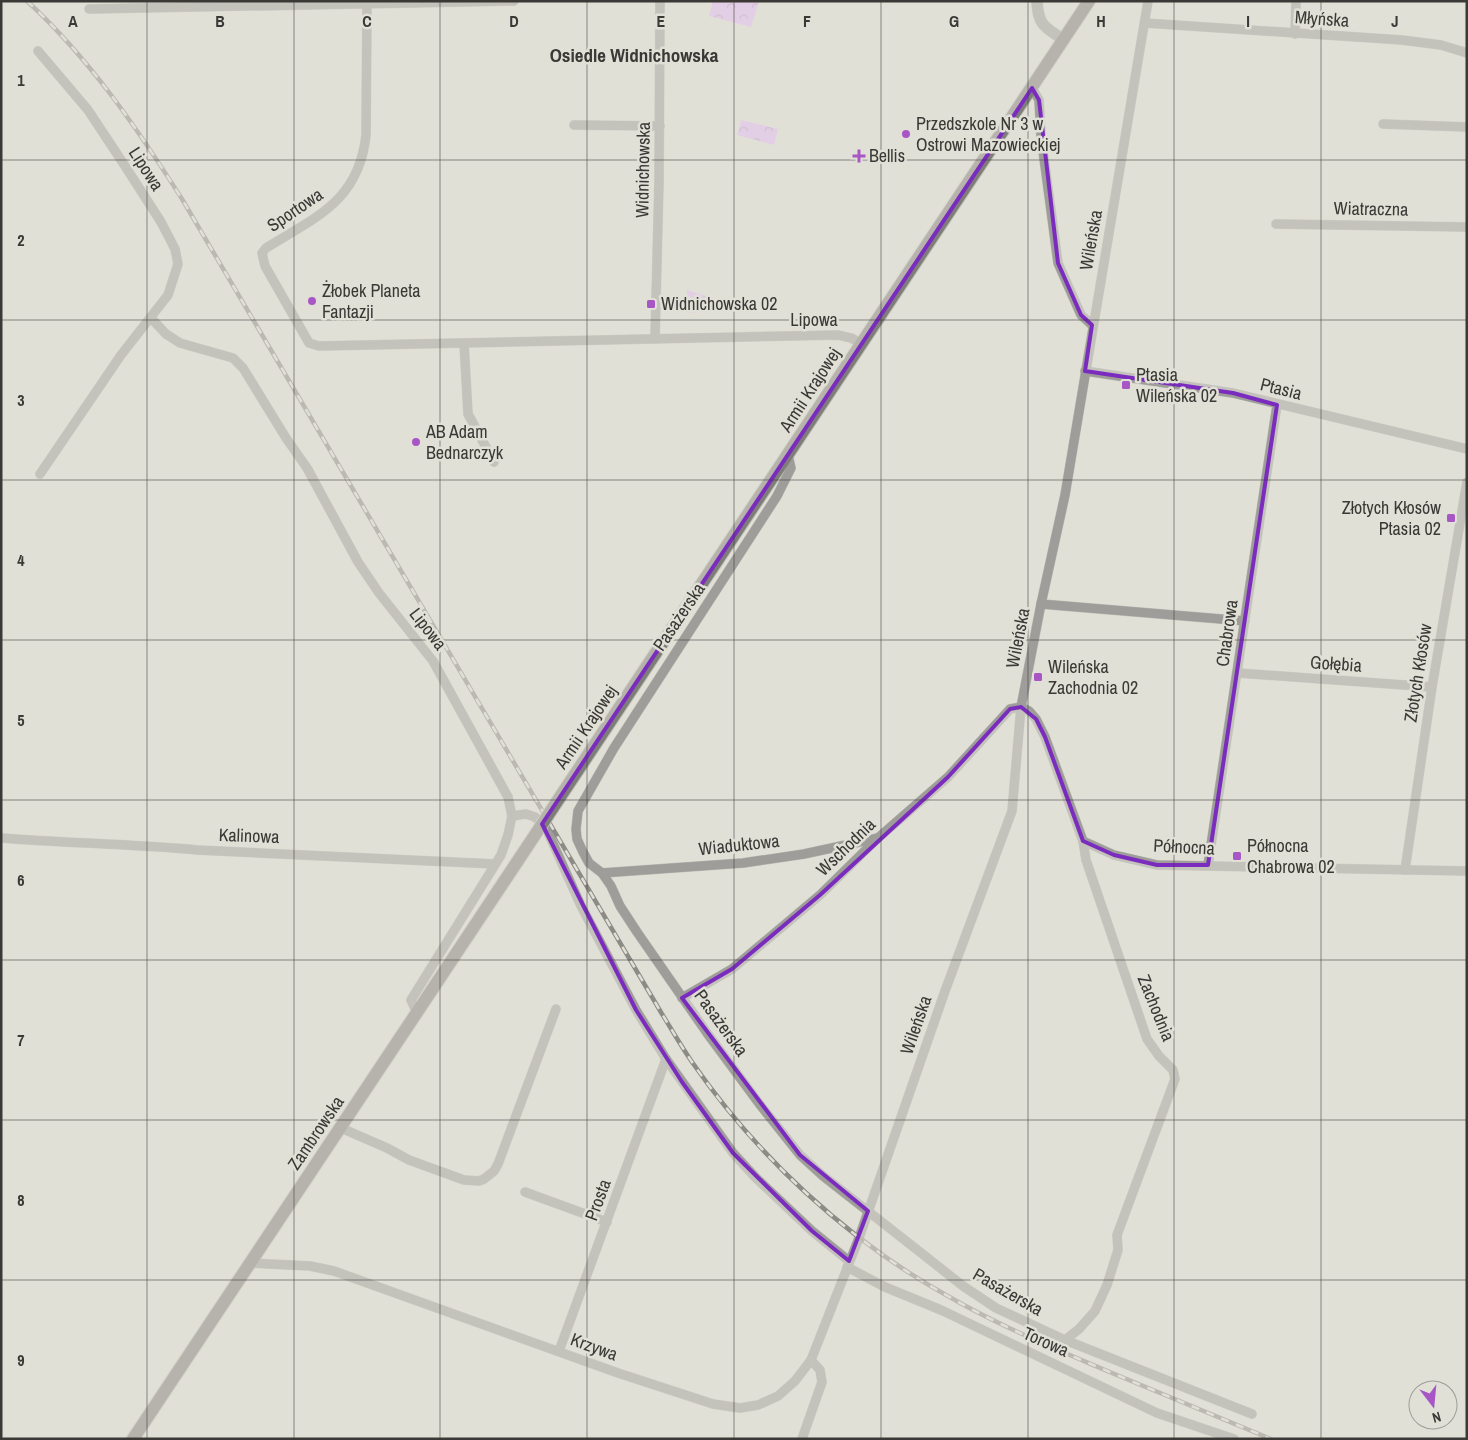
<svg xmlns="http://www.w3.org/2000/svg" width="1468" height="1440" viewBox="0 0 1468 1440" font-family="'Archivo Narrow',sans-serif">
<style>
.park{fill:url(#park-crowns)}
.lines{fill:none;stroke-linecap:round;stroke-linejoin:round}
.minor-casing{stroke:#bcbbb4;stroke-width:10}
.tertiary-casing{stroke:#bcbbb4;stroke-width:12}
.secondary-casing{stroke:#bcbbb4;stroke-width:14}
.minor{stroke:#9e9d99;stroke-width:9}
.tertiary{stroke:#9e9d99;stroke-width:11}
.secondary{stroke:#7e7d78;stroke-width:12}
.rail-casing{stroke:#8c8b85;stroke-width:4.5}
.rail{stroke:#e1e0d7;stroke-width:2.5;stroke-dasharray:8;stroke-linecap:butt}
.secondary-bridge-casing{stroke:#bcbbb4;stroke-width:14;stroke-linecap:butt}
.secondary-bridge{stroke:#7e7d78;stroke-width:12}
.marked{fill:none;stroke:#7b2cbf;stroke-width:4;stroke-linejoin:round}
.grid{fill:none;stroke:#3a3936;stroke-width:1;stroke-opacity:0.55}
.poi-dot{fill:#a856c6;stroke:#e1e0d7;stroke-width:2}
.labels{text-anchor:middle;stroke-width:5;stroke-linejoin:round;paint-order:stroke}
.street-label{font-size:18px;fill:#3a3936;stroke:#e1e0d7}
.poi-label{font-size:18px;fill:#3a3936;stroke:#e1e0d7;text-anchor:start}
.neighbourhood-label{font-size:19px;font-weight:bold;fill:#3a3936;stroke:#e1e0d7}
.grid-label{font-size:16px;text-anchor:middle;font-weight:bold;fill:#3a3936;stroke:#e1e0d7;stroke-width:5;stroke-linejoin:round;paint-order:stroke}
</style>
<defs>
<pattern id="park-crowns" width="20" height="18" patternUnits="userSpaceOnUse" patternTransform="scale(1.25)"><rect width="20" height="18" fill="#e4baf6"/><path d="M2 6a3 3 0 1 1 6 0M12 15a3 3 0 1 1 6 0" fill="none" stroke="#ba98c8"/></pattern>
</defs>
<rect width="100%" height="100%" fill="#e1e0d7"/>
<g class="park">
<polygon points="713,1 759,1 751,27 709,16"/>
<polygon points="741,120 778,129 774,145 737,135"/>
<polygon points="687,290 726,302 724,311 686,313"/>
</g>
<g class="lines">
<g class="minor-casing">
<g id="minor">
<path d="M367,1L366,135C359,201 316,217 266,248L262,253L265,266L309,343L319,346L838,335L851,338L862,344"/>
<polyline points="89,9 514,1"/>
<polyline points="1145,23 1402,40 1441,45 1467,53"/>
<polyline points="1295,34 1296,1"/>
<polyline points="38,51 88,110 125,166 161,222 175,249 178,264 168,295 121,355 40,474"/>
<polyline points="1032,88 1039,100 1041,136 1058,263 1081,315 1092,325"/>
<polyline points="1383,124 1467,127"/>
<polyline points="574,125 660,126"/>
<polyline points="1276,224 1467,227"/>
<polyline points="151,318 166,334 180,343 233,358 243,368 286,438 307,468 358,562 379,593 433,661 508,797 512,816 508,835 501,855 411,1000 417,1013"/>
<polyline points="655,339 659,182 660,1"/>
<polyline points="464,343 468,414 494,462"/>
<polyline points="1085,371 1233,393 1467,449"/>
<polyline points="788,455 791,468 777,496 614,748 578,811 576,829 577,839 583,852 589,863 602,873 611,886 620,906 637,932 707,1033 761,1106 800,1155 823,1176 920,1252 963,1286 996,1308 1065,1340 1252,1414"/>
<polyline points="1041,604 1245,621"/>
<polyline points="1238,673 1432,687"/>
<polyline points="1021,707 1029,711 1036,719 1045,737 1083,841 1086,860 1147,1039 1159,1056 1173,1070 1175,1079 1117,1235 1118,1250 1107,1285 1095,1311 1079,1329 1065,1340"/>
<polyline points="512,816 526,814 535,817 546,828 581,906 636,1010 666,1059 718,1132 733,1153 755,1177 812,1231 849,1261"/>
<path d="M1,838C66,843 132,844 197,850L495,864"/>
<polyline points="1083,841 1114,855 1157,865 1467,871"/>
<polyline points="1208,865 1277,405"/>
<polyline points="1405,870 1432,687 1467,482"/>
<polyline points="602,873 743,863 804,854 878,838"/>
<polyline points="682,998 732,969 820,895 878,838 948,777 1010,709 1021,707"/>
<polyline points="341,1128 387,1148 409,1160 464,1180 479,1181 484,1179 494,1171 498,1164 556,1009"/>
<polyline points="525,1192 607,1222"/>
<polyline points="251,1263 310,1266 334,1271 618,1373 713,1404 740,1408 758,1405 778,1396 795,1381 811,1360 859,1238 945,991 1012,811 1021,707 1041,604 1065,495 1148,1"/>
<polyline points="847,1267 885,1287 941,1310 1157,1413 1234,1439"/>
<polyline points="559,1351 666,1059"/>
<polyline points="802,1439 822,1382 820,1370 811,1360"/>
</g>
</g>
<g class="tertiary-casing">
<path id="tertiary" d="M1037,1C1038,26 1045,27 1064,40"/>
</g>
<g class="secondary-casing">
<g id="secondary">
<polyline points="560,797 1089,1"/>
<polyline points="133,1439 527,847"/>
</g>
</g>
<use href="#minor" class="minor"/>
<use href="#tertiary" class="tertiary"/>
<use href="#secondary" class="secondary"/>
<g class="rail-casing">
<path id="rail" d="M27,1C89,58 137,128 182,199L662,1014C672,1030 681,1046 692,1062C757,1156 846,1239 946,1295C999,1326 1056,1349 1112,1373C1165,1395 1218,1417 1271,1439"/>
</g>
<use href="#rail" class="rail"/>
<g class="secondary-bridge-casing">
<polyline id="secondary-bridge" points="527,847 560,797"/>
</g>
<use href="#secondary-bridge" class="secondary-bridge"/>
</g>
<path d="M0 0H1468V1440H0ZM1032,88L1039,100L1058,263L1081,315L1092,325L1085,371L1233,393L1277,405L1208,865H1157L1114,855L1083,841L1045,737L1036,719L1021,707L1010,709L948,777L820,895L732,969L682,998L800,1155L868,1211L849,1261L812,1231L733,1153L682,1082L636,1010L542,824Z" fill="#e1e0d7" fill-opacity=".55" fill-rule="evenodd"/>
<path class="marked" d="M1032,88L1039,100L1058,263L1081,315L1092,325L1085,371L1233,393L1277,405L1208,865H1157L1114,855L1083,841L1045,737L1036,719L1021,707L1010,709L948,777L820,895L732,969L682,998L800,1155L868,1211L849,1261L812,1231L733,1153L682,1082L636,1010L542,824Z"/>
<path class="grid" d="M147,1V1439M294,1V1439M440,1V1439M587,1V1439M734,1V1439M881,1V1439M1028,1V1439M1174,1V1439M1321,1V1439M1,160H1467M1,320H1467M1,480H1467M1,640H1467M1,800H1467M1,960H1467M1,1120H1467M1,1280H1467"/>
<g class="poi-dot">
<circle cx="906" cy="134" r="5"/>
<path d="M856.5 148.5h5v5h5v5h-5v5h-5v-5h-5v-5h5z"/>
<circle cx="312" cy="301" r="5"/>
<rect x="646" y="299" width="10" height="10" rx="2.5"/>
<rect x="1121" y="380" width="10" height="10" rx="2.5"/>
<circle cx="416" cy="442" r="5"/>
<rect x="1446" y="513" width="10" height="10" rx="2.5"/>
<rect x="1033" y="672" width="10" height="10" rx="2.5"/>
<rect x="1232" y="851" width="10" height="10" rx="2.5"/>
</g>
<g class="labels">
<g class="street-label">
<text transform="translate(1322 19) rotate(4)" y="6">Młyńska</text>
<text transform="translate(146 169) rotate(57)" y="6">Lipowa</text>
<text transform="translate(643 170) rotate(-89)" y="6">Widnichowska</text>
<text transform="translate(1371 209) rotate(1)" y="6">Wiatraczna</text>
<text transform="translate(295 210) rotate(-34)" y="6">Sportowa</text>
<text transform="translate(1091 240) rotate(-80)" y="6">Wileńska</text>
<text x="814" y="326">Lipowa</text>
<text transform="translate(1281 389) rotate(14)" y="6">Ptasia</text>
<text transform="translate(810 390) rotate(-57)" y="6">Armii Krajowej</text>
<text transform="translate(679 617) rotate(-56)" y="6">Pasażerska</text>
<text transform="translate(428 629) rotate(52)" y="6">Lipowa</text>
<text transform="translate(1227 633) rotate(-82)" y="6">Chabrowa</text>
<text transform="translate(1018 638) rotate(-79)" y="6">Wileńska</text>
<text transform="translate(1336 664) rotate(4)" y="6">Gołębia</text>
<text transform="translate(1418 673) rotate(-81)" y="6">Złotych Kłosów</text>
<text transform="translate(586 727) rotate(-56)" y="6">Armii Krajowej</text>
<text transform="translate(249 836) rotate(2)" y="6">Kalinowa</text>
<text transform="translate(739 845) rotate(-6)" y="6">Wiaduktowa</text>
<text transform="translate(846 847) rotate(-44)" y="6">Wschodnia</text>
<text transform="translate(1184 847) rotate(3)" y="6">Północna</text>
<text transform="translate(1156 1008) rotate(68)" y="6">Zachodnia</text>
<text transform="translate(721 1023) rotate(54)" y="6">Pasażerska</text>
<text transform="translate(916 1025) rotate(-71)" y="6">Wileńska</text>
<text transform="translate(316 1133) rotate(-56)" y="6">Zambrowska</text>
<text transform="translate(598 1200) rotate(-70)" y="6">Prosta</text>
<text transform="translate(1008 1292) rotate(30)" y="6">Pasażerska</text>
<text transform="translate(1046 1342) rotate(24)" y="6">Torowa</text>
<text transform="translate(594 1347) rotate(20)" y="6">Krzywa</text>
</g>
<g class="poi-label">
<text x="916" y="130">Przedszkole Nr 3 w<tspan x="916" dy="21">Ostrowi Mazowieckiej</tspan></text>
<text x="869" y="162">Bellis</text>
<text x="322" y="297">Żłobek Planeta<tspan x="322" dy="21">Fantazji</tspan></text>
<text x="661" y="310">Widnichowska 02</text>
<text x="1136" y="381">Ptasia<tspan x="1136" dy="21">Wileńska 02</tspan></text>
<text x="426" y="438">AB Adam<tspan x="426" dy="21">Bednarczyk</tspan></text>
<text x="1441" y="514" text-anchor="end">Złotych Kłosów<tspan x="1441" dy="21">Ptasia 02</tspan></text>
<text x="1048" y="673">Wileńska<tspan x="1048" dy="21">Zachodnia 02</tspan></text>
<text x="1247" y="852">Północna<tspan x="1247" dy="21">Chabrowa 02</tspan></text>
</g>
<g class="neighbourhood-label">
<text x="634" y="62">Osiedle Widnichowska</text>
</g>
</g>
<g class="grid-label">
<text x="73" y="27">A</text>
<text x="220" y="27">B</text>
<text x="367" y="27">C</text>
<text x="514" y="27">D</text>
<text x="661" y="27">E</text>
<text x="807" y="27">F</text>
<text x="954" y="27">G</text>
<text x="1101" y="27">H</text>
<text x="1248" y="27">I</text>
<text x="1395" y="27">J</text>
<text x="21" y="86">1</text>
<text x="21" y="246">2</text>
<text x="21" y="406">3</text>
<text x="21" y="566">4</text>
<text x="21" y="726">5</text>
<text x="21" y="886">6</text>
<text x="21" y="1046">7</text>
<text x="21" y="1206">8</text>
<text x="21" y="1366">9</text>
</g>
<rect width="1468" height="1440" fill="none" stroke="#3a3936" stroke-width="5"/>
<g transform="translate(1433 1405) rotate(164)"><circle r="24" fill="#e1e0d7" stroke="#9e9d97"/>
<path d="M0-4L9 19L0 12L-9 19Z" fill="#a856c6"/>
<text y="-8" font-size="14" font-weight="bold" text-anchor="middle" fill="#3a3936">N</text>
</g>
</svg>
